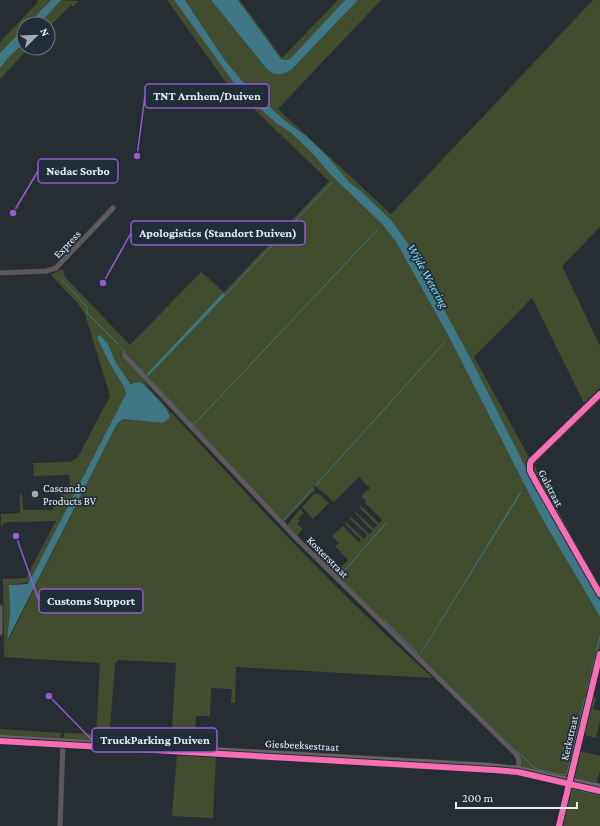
<svg xmlns="http://www.w3.org/2000/svg" width="600" height="826" viewBox="0 0 600 826" font-family="'Crimson Pro',serif">
<style>
.green{fill:#424d30;fill-rule:evenodd}
.water{fill:#3e7683}
.lines{fill:none;stroke-linecap:round;stroke-linejoin:round}
.stream{stroke:#3e7683;stroke-width:1}
.street-casing{stroke:#42484d;stroke-width:5.5}
.secondary-casing{stroke:#42484d;stroke-width:7}
.street{stroke:#60595b;stroke-width:4.5}
.secondary{stroke:#6c6365;stroke-width:6}
.cycleway-casing{stroke:#212d38;stroke-width:8}
.cycleway{stroke:#f96db3;stroke-width:6}
.poi-dot{fill:#a3aab2;stroke:#212d38;stroke-width:1.5}
.labels{text-anchor:middle;stroke-width:3.5;stroke-linejoin:round;paint-order:stroke}
.street-label{font-size:11px;fill:#e6eef6;stroke:#212d38}
.poi-label{font-size:11px;fill:#e6eef6;stroke:#212d38;text-anchor:start}
.water-label{font-size:12px;font-style:italic;fill:#82e3fa;stroke:#212d38}
.leader{fill:none;stroke:#965ccd;stroke-width:1.5}
.callout-dot{fill:#965ccd;stroke:#212d38;stroke-width:1.5}
.callout{fill:#212d38;stroke:#965ccd;stroke-width:1.5}
.callout-label{font-size:12px;text-anchor:middle;font-weight:bold;fill:#e6eef6}
</style>
<rect width="100%" height="100%" fill="#262d33"/>
<g class="green">
<polygon points="36,0 51,0 29,24 24,24 24,29 0,54 0,42 38,2"/>
<polygon points="59,0 78,1 73,6 71,5 48,28 48,24 37,24"/>
<path d="M167,0H174L234,83L247,97L276,123L290,132L312,153L332,176L382,224L396,242L449,337L540,515L600,617V647L570,772L567,777L521,767L520,758L518,755L315,554L320,548L340,568L348,560L335,546L339,543L332,536L343,526L359,542L361,540L345,524L346,522L364,539L367,535L349,518L351,517L369,534L372,531L355,513L356,512L374,529L377,525L360,508L361,506L379,523L382,520L365,503L366,501L361,496L370,488L359,477L334,502L315,486L314,488L315,490L282,524L122,353L120,355L142,378L147,386C239,486 331,587 433,678L236,667L235,703L231,702L232,689L211,688L210,716H196L195,747L171,745L176,663L118,660L115,664L109,742L63,740L64,733L96,734L100,663L4,657L3,579L26,578L56,521L9,522L4,523L1,528V514L20,513V495L22,494L23,510H52L62,493L64,494L70,483L69,475L34,476L33,463L70,462L78,457L110,396L85,314L78,304L52,276V274L63,269L65,277L130,345L201,272L224,292L329,181L225,81ZM138,382L169,413L170,418L163,423L123,419L117,424L9,639L6,640C12,626 9,600 9,585L29,582L103,441L127,394L129,384Z"/>
<polygon points="185,0 211,0 265,67 291,70 358,0 381,0 278,109 391,214 593,0 600,0 600,227 562,266 600,346 600,388 584,403 532,298 474,357 530,459 528,463 528,470 600,597 600,601 540,496 472,363 407,242 392,221 361,191 350,183 328,157 306,136 284,120 244,83 224,59"/>
<polygon points="238,0 240,0 282,58 338,0 345,0 290,59 285,60 281,59"/>
<polygon points="24,42 24,48 29,48 0,79 0,67 2,64"/>
<polygon points="600,396 600,400 535,463 534,465 563,520 600,586 600,590 569,538 532,470 533,462"/>
<polygon points="314,494 320,494 329,503 313,519 302,507"/>
<polygon points="300,509 304,513 298,519 300,521 297,524 303,529 297,536 288,528 288,524"/>
<polygon points="594,697 596,698 593,709 600,711 600,720 596,738 585,735 581,751 600,756 600,771 597,782 594,785 573,779 573,777 590,700"/>
<polygon points="0,729 61,733 60,740 0,736"/>
<polygon points="177,755 216,757 213,818 172,816"/>
<polygon points="571,786 600,793 600,826 560,826"/>
</g>
<g class="water">
<polygon points="51,0 61,0 39,24 28,24"/>
<polygon points="174,0 185,0 224,59 244,83 284,120 306,136 328,157 350,183 361,191 392,221 407,242 473,363 540,496 600,601 600,617 540,515 449,337 396,242 382,224 332,176 312,153 290,132 276,123 247,97 234,83"/>
<path d="M211,0H238L281,59L285,60L290,59L345,0H358L291,70C280,76 274,76 265,67Z"/>
<polygon points="24,28 24,43 9,57 0,68 0,53"/>
<polygon points="223,293 226,295 148,376 147,374"/>
<path d="M100,335L108,344L116,363L129,382L130,384L138,382L143,384C150,392 170,409 170,418L163,423L123,419L117,424L7,641L10,613L9,585L27,584L29,582L126,394L124,387L108,360L97,337Z"/>
<polygon points="520,492 521,493 420,655 420,654"/>
</g>
<g class="lines">
<g class="stream">
<polyline points="61,279 87,307 87,313 118,344"/>
<polyline points="227,293 332,182"/>
<polyline points="121,348 125,353"/>
<polyline points="130,358 144,372"/>
<polyline points="153,382 187,418"/>
<polyline points="220,397 377,230"/>
<polyline points="190,421 208,441"/>
<polyline points="193,425 218,399"/>
<polyline points="211,444 218,452"/>
<polyline points="316,485 444,343"/>
<polyline points="283,521 312,489"/>
<polyline points="381,618 339,577 387,522"/>
<polyline points="384,620 417,652"/>
<polyline points="587,691 600,637"/>
<polyline points="517,751 536,769 562,775 567,774 585,698"/>
<polyline points="573,789 600,795"/>
</g>
<g class="street-casing">
<g id="street">
<polyline points="0,273 46,271 56,268 113,208"/>
<polyline points="124,355 297,539 516,754 519,760 518,769"/>
<polyline points="600,394 531,461 530,464 530,471 537,484 600,594"/>
<polyline points="0,607 0,633"/>
<polyline points="60,826 63,741"/>
<polyline points="559,826 600,654"/>
</g>
</g>
<g class="secondary-casing">
<polyline id="secondary" points="0,738 488,766 518,769 600,787"/>
</g>
<use href="#street" class="street"/>
<use href="#secondary" class="secondary"/>
<g class="cycleway-casing">
<g id="cycleway">
<polyline points="600,394 531,461 530,464 530,471 537,484 600,594"/>
<polyline points="0,741 494,770 518,772 600,791"/>
<polyline points="559,826 600,654"/>
</g>
</g>
<use href="#cycleway" class="cycleway"/>
</g>
<circle class="poi-dot" cx="35" cy="494" r="4"/>
<g class="labels">
<g class="street-label">
<text transform="translate(67 244) rotate(-47)" y="4">Express</text>
<text transform="translate(551 488) rotate(62)" y="4">Galstraat</text>
<text transform="translate(328 557) rotate(45)" y="4">Kosterstraat</text>
<text transform="translate(569 738) rotate(-77)" y="4">Kerkstraat</text>
<text transform="translate(302 745) rotate(3)" y="4">Giesbeeksestraat</text>
</g>
<g class="poi-label">
<text x="43" y="492">Cascando<tspan x="43" dy="13">Products BV</tspan></text>
</g>
<g class="water-label">
<text transform="translate(428 276) rotate(61)" y="4">Wijde Wetering</text>
</g>
</g>
<path class="leader" d="M137 156L145 96M13 213L38 171M103 283L131 233M16 536L39 601M49 696L92 740"/>
<g class="callout-dot">
<circle cx="137" cy="156" r="4"/>
<circle cx="13" cy="213" r="4"/>
<circle cx="103" cy="283" r="4"/>
<circle cx="16" cy="536" r="4"/>
<circle cx="49" cy="696" r="4"/>
</g>
<g class="callout">
<rect x="145" y="84" width="124" height="24" rx="4"/>
<rect x="38" y="159" width="80" height="24" rx="4"/>
<rect x="131" y="221" width="174" height="24" rx="4"/>
<rect x="39" y="589" width="104" height="24" rx="4"/>
<rect x="92" y="728" width="125" height="24" rx="4"/>
</g>
<g class="callout-label">
<text x="207" y="100">TNT Arnhem/Duiven</text>
<text x="78" y="175">Nedac Sorbo</text>
<text x="218" y="237">Apologistics (Standort Duiven)</text>
<text x="91" y="605">Customs Support</text>
<text x="155" y="744">TruckParking Duiven</text>
</g>
<g transform="translate(36 36) rotate(67)"><circle r="19" fill="#212d38" stroke="#707a84"/>
<path d="M0-3L7 15L0 10L-7 15Z" fill="#a3aab2"/>
<text y="-6" font-size="11" font-weight="bold" text-anchor="middle" fill="#e6eef6">N</text>
</g>
<path d="M456 802v6h121v-6" fill="none" stroke="#e6eef6" stroke-width="2"/>
<text x="462" y="802" font-size="12" fill="#e6eef6" stroke="#212d38" stroke-width="3" paint-order="stroke">200 m</text>
</svg>
